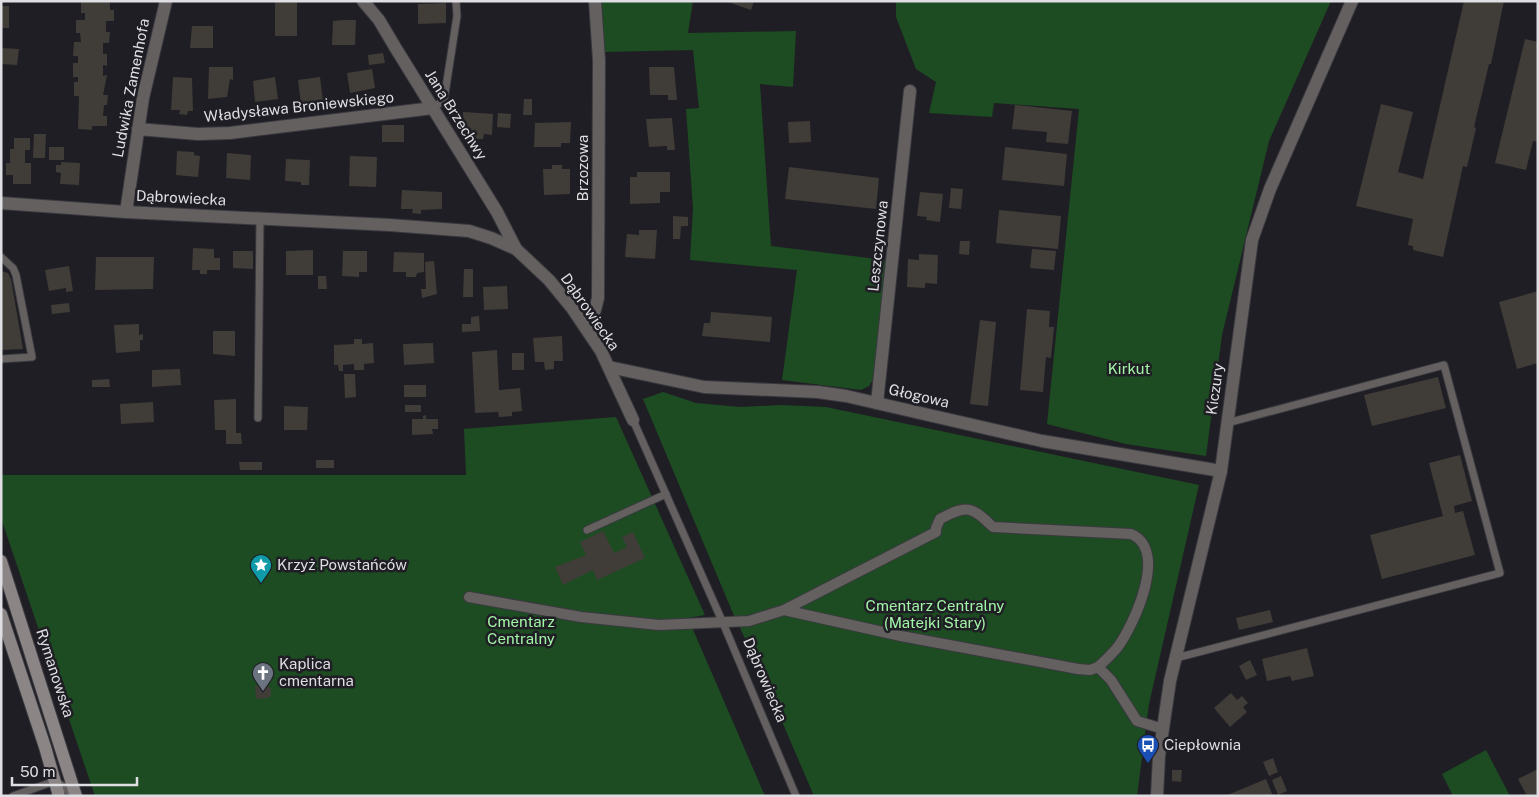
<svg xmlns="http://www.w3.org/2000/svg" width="1539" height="797" viewBox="0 0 1539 797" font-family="'Public Sans',sans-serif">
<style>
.green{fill:#1d4c22}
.building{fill:#403c37}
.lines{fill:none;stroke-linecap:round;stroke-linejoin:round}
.service-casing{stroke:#3a393f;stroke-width:9}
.pedestrian-casing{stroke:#3a393f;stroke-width:12}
.minor-casing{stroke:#3a393f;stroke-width:14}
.secondary-casing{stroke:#3a393f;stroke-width:14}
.service{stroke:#646060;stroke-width:7}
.pedestrian{stroke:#646060;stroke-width:10}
.minor{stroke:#646060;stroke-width:12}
.secondary{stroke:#8b8585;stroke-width:12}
.labels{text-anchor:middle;stroke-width:5;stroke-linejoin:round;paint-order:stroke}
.street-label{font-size:15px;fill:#dfdfe3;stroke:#1f1e24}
.park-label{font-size:15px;fill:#a2f5a7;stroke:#1f1e24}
.poi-label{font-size:15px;fill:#dfdfe3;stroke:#1f1e24;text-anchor:start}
</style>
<rect width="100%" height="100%" fill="#1f1e24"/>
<g class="green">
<polygon points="600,1 693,1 688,33 796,31 793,87 760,84 771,246 885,260 875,377 869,386 861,390 782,380 797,270 690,260 693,208 686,109 699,108 693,50 605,52"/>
<polygon points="896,1 1331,1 1269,141 1222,335 1206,456 1126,444 1047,424 1079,109 994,103 992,117 929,113 936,82 916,69 896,17"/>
<polygon points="663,392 696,403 740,407 780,405 826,407 1199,485 1149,704 1137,796 814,796 759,668 732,611 643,399"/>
<polygon points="616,417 705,615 688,618 765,796 95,796 1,518 1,475 466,475 464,429"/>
<polygon points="1486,750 1510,796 1453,796 1442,774"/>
</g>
<g class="building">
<polygon points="81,1 110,1 110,10 114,10 114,21 106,21 106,32 110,32 109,43 103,43 103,54 107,54 107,66 103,65 103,76 107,75 103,95 108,95 107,105 104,105 103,116 107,116 107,126 92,126 92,130 78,129 79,96 74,96 74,82 78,82 78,77 73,77 73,63 78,63 78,56 73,56 74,42 81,42 80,33 76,33 76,20 85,20 85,13 81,13"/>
<rect x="275" y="1" width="22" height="35"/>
<polygon points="725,1 754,1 751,10"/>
<polygon points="1464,1 1504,1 1491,64 1489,64 1474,127 1476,128 1467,167 1463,166 1443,257 1413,250 1413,246 1408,245 1413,219 1356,206 1381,104 1413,112 1398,172 1423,179"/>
<polygon points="446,3 446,23 418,24 418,4"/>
<rect x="1" y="6" width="8" height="22"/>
<polygon points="344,20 356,20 355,45 332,45 333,21"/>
<polygon points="192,26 213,26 213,48 190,48"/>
<polygon points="1525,39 1538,42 1538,142 1533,141 1526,170 1495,163"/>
<polygon points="1,48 19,49 17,65 1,64"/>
<polygon points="383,53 385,63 369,65 368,55"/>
<polygon points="209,67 233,67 233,80 230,79 227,97 208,99"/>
<polygon points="649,67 674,67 677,100 668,100 668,95 650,95"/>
<polygon points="372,69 375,88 350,93 347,73"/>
<polygon points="173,77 192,78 193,111 188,111 187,115 179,114 180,110 171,110"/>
<polygon points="275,77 278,99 255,102 253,81"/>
<polygon points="320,77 323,102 301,104 298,80"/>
<polygon points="524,99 532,99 532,115 523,115"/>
<polygon points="1015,105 1072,111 1068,144 1046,142 1047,132 1012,129"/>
<polygon points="463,112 493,114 492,135 484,134 483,139 475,139 475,134 462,133"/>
<polygon points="498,113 511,114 510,128 497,127"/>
<polygon points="672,118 675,150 667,150 667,146 649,147 646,119"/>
<polygon points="810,121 811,142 789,143 788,122"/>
<polygon points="571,122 570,143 561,143 561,147 534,147 535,123"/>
<rect x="382" y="125" width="22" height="17"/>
<polygon points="34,134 46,134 45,158 33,158"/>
<polygon points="14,138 30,138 30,150 25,150 25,163 31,163 31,184 13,184 13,175 6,175 6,163 10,163 10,149 14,149"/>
<rect x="49" y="147" width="15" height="13"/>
<polygon points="1005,147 1067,154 1064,186 1002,180"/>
<polygon points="177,151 194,152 194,155 200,156 198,177 176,175"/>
<polygon points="227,153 251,155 250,180 226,178"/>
<polygon points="350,156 377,157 376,187 349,186"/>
<polygon points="286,159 310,160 309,185 301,185 301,182 285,181"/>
<polygon points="61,162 80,163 79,185 60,184 61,173 56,172 56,165 61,165"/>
<polygon points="552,165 562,165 562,169 570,169 570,194 544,195 543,169 552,169"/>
<polygon points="789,167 879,178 876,209 785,199"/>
<polygon points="637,172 670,172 670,192 660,192 660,203 630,204 630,177 637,177"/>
<polygon points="951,188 963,189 961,209 949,208"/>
<polygon points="402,190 442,192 442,209 421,210 421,214 412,213 413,209 401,209"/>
<polygon points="920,192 943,194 940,222 926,220 927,217 917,216"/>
<polygon points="999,210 1061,216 1058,249 996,243"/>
<polygon points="673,216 688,217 688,226 681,226 680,239 673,239"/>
<polygon points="639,230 657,230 655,259 625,257 627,234 639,235"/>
<polygon points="960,241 970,241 969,255 959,254"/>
<polygon points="193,248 214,249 214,258 220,258 220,270 207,270 207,274 200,274 200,270 192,270"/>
<polygon points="1032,249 1056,251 1054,270 1030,268"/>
<polygon points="313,250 313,275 286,275 286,251"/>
<polygon points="233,251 253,251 253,269 233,268"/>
<polygon points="343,251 367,251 367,272 359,272 359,277 342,276"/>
<polygon points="394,252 424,253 424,272 417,273 416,277 406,277 406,272 393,272"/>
<polygon points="919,254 938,255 937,284 925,283 925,288 907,287 908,259 919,260"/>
<polygon points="96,257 154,257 153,289 95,290"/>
<polygon points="434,261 437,294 422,298 421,289 426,289 425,262"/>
<polygon points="69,266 73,291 66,292 66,288 49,291 45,270"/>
<polygon points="464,269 473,269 473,297 463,297"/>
<polygon points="1,271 8,273 11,279 23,349 1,350"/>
<polygon points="318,276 326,276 327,289 318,289"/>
<polygon points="507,286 508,309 484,310 483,287"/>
<polygon points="1538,291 1538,363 1517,369 1499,302"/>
<polygon points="69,303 70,312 52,314 51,305"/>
<polygon points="1027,309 1050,311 1049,327 1054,327 1051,358 1046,357 1043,392 1020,390"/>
<polygon points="711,312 772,317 770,342 702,336 704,323 710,323"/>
<polygon points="479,316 480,331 462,332 462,324 471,324 471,317"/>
<polygon points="980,320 996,322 988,406 970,404"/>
<polygon points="139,324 139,335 143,334 143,340 140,340 140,351 116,353 114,325"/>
<polygon points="213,331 235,331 235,356 213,354"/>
<polygon points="562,336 563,361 554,361 554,369 545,370 544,362 535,362 533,338"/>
<polygon points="354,339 362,339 362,344 373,343 374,363 364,364 364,370 354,370 354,364 343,365 343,371 339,371 338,365 334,365 334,345 354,344"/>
<polygon points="433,343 434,363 404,365 403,344"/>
<polygon points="497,350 499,390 520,388 522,411 512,412 512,416 499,417 498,412 475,413 472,352"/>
<rect x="512" y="353" width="12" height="17"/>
<polygon points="180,369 181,385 152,387 152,370"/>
<polygon points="344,374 355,374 356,397 345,398"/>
<polygon points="1438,377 1446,408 1372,426 1364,395"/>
<polygon points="109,379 110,387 92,387 92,380"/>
<rect x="404" y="385" width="22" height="12"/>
<polygon points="236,399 236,433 241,433 242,444 226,444 226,430 215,430 214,400"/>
<polygon points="153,402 154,422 121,424 120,404"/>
<rect x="405" y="405" width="16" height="7"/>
<polygon points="284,406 308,407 307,430 284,430"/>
<polygon points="426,415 426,419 438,419 438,429 432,429 433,434 412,435 412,419 423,419 423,416"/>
<polygon points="1460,455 1472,501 1454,506 1455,513 1463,511 1475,555 1382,579 1370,535 1443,516 1429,463"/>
<rect x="316" y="460" width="18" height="8"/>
<polygon points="239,462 262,462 262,470 240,470"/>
<polygon points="603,531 614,553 627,547 622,537 633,532 645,558 597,580 593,570 563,585 555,567 586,555 580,542"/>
<polygon points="1270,610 1273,622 1239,630 1236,618"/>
<polygon points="1307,648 1314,676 1292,681 1290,676 1267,681 1262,659"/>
<polygon points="1250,660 1257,675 1246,680 1239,666"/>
<polygon points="255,686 268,686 271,689 271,695 268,698 256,699"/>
<polygon points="1231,693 1237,700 1242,696 1248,703 1243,707 1247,712 1230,727 1214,708"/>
<polygon points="1273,758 1278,772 1269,776 1263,762"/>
<polygon points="1538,769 1538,794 1527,796 1518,779"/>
<polygon points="1172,770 1182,770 1181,782 1172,781"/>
<polygon points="1281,776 1287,791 1278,795 1272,780"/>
<polygon points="1266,779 1273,796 1225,796"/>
</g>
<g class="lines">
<g class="service-casing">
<g id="service">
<polyline points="433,108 444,100 457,16 456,1"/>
<polyline points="1,257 13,268 16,275 32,357 1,359"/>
<polyline points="258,418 260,219"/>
<polyline points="633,420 723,623 796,796"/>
<polyline points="587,530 666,494"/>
<polyline points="1176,658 1500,573 1444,365 1227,423"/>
<polyline points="13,796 55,781 65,787 72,796"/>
</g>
</g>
<g class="pedestrian-casing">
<g id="pedestrian">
<polyline points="469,597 581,617 659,625 749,621 784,610 901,636 1078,669 1090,670 1098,667 1111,680 1137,721 1163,729"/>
<path d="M784,610L936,532V528L940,519C968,504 972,507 993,527L1131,534C1169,550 1134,625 1117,648C1111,655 1105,661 1098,667"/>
</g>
</g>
<g class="minor-casing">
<g id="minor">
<polyline points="363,1 379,20 395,47 497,212 516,249"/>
<polyline points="138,129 198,134 230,133 433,108"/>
<polyline points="1,203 126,212 390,225 469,231 491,238 516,249 549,280 572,308 601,351 633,420"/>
<polyline points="126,212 143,98 166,1"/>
<polyline points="589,333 598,298 599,60 595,1"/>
<polyline points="609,367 704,387 818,392 846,396 1042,441 1221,471"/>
<polyline points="877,403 910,91"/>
<polyline points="1157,796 1159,756 1170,681 1221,471 1252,240 1270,189 1352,1"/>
</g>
</g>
<g class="secondary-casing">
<g id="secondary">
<polyline points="1,561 76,796"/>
<polyline points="1,614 45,747 59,796"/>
</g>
</g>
<use href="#service" class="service"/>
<use href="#pedestrian" class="pedestrian"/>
<use href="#minor" class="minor"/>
<use href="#secondary" class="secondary"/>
</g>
<defs>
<g id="sight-pin" transform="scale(1.125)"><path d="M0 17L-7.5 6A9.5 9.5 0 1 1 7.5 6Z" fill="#0f9aa8" stroke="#1f1e24"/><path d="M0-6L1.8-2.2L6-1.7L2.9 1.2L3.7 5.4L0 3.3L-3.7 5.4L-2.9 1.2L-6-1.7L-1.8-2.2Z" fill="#fff"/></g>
<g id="church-pin" transform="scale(1.125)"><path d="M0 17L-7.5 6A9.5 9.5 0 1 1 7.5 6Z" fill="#6b7280" stroke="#1f1e24"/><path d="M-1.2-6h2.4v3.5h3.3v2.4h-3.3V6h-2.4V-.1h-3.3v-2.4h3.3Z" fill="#fff"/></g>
<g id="bus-pin" transform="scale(1.125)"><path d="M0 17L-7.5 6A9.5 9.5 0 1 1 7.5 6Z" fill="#1a4fb4" stroke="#1f1e24"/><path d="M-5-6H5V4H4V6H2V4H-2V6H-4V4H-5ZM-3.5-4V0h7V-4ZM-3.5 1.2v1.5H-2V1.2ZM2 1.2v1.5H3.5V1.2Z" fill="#fff"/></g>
</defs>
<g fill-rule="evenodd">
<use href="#sight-pin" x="261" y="565"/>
<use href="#church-pin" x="263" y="673"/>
<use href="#bus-pin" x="1148" y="745"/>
</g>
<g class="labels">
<g class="street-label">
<text transform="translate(131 88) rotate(-79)" y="5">Ludwika Zamenhofa</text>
<text transform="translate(299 107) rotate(-6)" y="5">Władysława Broniewskiego</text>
<text transform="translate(456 115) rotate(58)" y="5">Jana Brzechwy</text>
<text transform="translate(583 168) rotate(-90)" y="5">Brzozowa</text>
<text transform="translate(181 198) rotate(3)" y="5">Dąbrowiecka</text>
<text transform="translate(878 246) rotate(-84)" y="5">Leszczynowa</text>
<text transform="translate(590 312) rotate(55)" y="5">Dąbrowiecka</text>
<text transform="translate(1215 389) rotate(-82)" y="5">Kiczury</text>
<text transform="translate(919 396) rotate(13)" y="5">Głogowa</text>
<text transform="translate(55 673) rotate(72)" y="5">Rymanowska</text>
<text transform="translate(765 680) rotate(67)" y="5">Dąbrowiecka</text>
</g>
<g class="park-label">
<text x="1129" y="374">Kirkut</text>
<text x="935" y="611">Cmentarz Centralny<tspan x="935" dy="17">(Matejki Stary)</tspan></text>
<text x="521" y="627">Cmentarz<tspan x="521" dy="17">Centralny</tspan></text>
</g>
<g class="poi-label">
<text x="277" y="570">Krzyż Powstańców</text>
<text x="279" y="669">Kaplica<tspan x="279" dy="17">cmentarna</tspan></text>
<text x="1164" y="750">Ciepłownia</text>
</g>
</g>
<rect width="1539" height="797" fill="none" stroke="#dfdfe3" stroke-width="5"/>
<path d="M12 777v8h125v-8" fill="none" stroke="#dfdfe3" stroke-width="2.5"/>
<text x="20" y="777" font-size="15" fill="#dfdfe3" stroke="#1f1e24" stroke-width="4" paint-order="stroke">50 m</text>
</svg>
